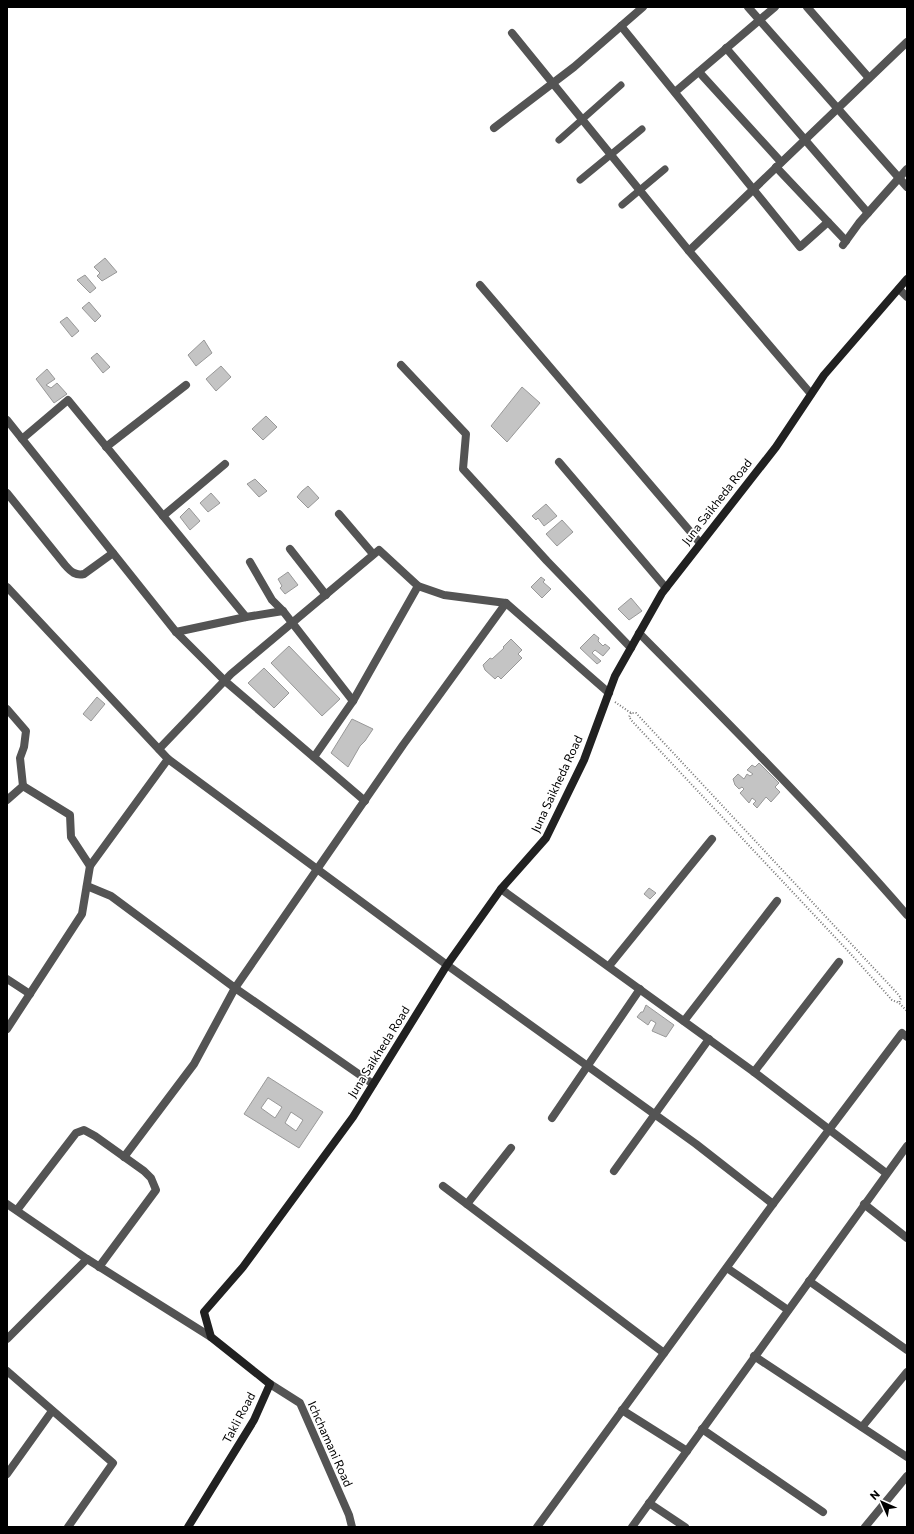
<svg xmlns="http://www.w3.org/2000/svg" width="914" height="1534" viewBox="0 0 914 1534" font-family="Commissioner,sans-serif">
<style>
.building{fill:#c4c4c4;stroke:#989898;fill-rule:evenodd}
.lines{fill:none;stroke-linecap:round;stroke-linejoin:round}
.path{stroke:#767676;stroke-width:2;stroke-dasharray:1 2;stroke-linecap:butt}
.service{stroke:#545454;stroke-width:7}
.minor{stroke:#545454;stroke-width:8}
.tertiary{stroke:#545454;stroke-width:8}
.secondary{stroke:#212121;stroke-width:8}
.labels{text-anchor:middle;stroke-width:3.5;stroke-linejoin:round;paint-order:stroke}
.street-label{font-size:12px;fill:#000;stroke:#fff}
</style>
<rect width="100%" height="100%" fill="#fff"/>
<g class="building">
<polygon points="105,258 117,272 102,281 97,276 100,273 94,267"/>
<polygon points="85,275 96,288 90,293 77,280"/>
<polygon points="89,302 101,316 95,322 82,308"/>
<polygon points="67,317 79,331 72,337 60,322"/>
<polygon points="204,340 212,353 196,366 188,355"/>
<polygon points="97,353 110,367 103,373 91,358"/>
<polygon points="221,366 231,377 216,391 206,379"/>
<polygon points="47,369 55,379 46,385 51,388 57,383 67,394 54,403 36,379"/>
<polygon points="522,387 540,403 507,442 491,426"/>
<polygon points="266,416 277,427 263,440 252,429"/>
<polygon points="255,479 267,491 259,497 247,484"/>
<polygon points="308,486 319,498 308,508 297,497 302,491"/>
<polygon points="211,493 220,503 208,512 200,503"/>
<polygon points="546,504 557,516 544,526 538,518 536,520 532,516"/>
<polygon points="189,508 200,521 190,530 180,517"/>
<polygon points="562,520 573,532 557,546 546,534"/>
<polygon points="288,572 298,585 285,594 280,588 282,586 278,579"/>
<polygon points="541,577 545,580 543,582 551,589 542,598 531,587"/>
<polygon points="631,598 642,611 629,620 618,609"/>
<polygon points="594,634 599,638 598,641 603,646 605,644 610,648 603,656 595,650 592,653 601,661 597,664 580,648"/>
<polygon points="511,639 522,650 518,654 522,658 501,679 498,676 495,679 485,670 483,665 490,658 492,659 504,648 503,647"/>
<polygon points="289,646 340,699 322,716 271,663"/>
<polygon points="264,668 289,693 274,708 248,683"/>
<polygon points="97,697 105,704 91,721 83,714"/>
<polygon points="352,719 373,729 365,741 360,746 348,767 331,753"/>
<polygon points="759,763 779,783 775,787 780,792 771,802 766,797 757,808 753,804 756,801 752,798 749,803 740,793 744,789 742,787 739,789 735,785 733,779 738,774 744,779 747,774 750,776 753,774 747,770 752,765 755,767"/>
<polygon points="649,888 656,893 650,899 644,894"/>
<polygon points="646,1005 674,1025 666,1037 652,1031 656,1023 651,1020 648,1025 637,1017 641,1012 643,1012"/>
<path d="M268,1077L323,1112L299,1148L244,1114ZM268,1098L282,1107L275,1118L261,1108ZM291,1112L303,1120L296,1131L285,1123Z"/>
</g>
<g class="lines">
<g class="path">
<polyline points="615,702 631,713 636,713 896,992 901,998 899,1003"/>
<polyline points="631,713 629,717 632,721 848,951 892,1000 899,1003 907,1011"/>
</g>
<g class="service">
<polyline points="559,140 621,85"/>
<polyline points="580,180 642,129"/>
<polyline points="622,205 665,169"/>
</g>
<g class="minor">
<polyline points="748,7 907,187"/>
<polyline points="807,7 869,78"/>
<polyline points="621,26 800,247 828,222"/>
<polyline points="512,33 689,251 811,394"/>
<polyline points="726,48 868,213"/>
<polyline points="699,72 781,162"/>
<polyline points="675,92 775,7"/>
<polyline points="494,128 574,67 643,7"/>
<polyline points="776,167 846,241"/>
<polyline points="843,245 859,223 907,169"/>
<polyline points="689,251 907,42"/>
<polyline points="480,285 700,543"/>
<polyline points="899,289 907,297"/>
<polyline points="401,365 466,434 463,469 547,561 631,648"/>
<polyline points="7,420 176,632 225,681 365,801"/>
<polyline points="22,439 68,400 246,617"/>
<polyline points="106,447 186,385"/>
<polyline points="559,462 666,588"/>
<path d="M7,493L65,565C71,572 76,576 84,574L113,553"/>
<polyline points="339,514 373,554"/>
<polyline points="163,516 225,464"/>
<polyline points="290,549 326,595"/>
<polyline points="250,562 272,600 283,611 353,701"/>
<polyline points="7,587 168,759 90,866 82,914 7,1029"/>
<polyline points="176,632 246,617 283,611"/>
<path d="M639,633C730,725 822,817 907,915"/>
<polyline points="7,709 26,731 24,747 20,758 23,786 7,800"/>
<polyline points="159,749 231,674 379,550 418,586 444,595 506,603 609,693"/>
<polyline points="314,757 353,701 418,586"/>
<polyline points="168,759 447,965 696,1144 773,1204"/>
<polyline points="23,786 70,815 71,837 90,866"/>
<polyline points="87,886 111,896 235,988 403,745 506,603"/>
<polyline points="501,889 754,1072 886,1173"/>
<polyline points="609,966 712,839"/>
<polyline points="7,979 30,994"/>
<polyline points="684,1021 777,901"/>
<polyline points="754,1072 839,962"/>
<polyline points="552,1118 640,989"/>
<polyline points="124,1157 194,1064 235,988 373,1084"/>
<polyline points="614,1171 709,1039"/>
<polyline points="443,1186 664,1353"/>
<polyline points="7,1204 87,1259"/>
<polyline points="467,1204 511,1148"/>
<polyline points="864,1204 907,1238"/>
<polyline points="17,1210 76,1133 84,1130 95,1136 144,1171 151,1178 156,1190 99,1267"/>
<polyline points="727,1268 788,1310"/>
<polyline points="809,1281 907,1350"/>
<polyline points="7,1339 87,1259 211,1337"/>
<polyline points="754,1356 907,1457"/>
<polyline points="7,1371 113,1463 68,1527"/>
<polyline points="270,1384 300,1403 349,1515 352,1527"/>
<polyline points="622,1410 687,1451"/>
<polyline points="862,1427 907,1372"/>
<polyline points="702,1429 823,1512"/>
<polyline points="7,1474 52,1411"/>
<polyline points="649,1503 685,1527"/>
<polyline points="537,1527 773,1204 902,1033 907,1037"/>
<polyline points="632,1527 907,1146"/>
</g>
<polyline class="tertiary" points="865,1527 907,1476"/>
<polyline class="secondary" points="188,1527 254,1420 270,1384 211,1337 204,1312 243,1267 353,1117 447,965 501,889 546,838 584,760 615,676 662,593 776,447 824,375 907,279"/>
</g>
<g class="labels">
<g class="street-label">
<text transform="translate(717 502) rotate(-52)" y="4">Juna Saikheda Road</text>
<text transform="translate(557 784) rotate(-65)" y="4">Juna Saikheda Road</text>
<text transform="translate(379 1052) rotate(-58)" y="4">Juna Saikheda Road</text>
<text transform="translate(239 1418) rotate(-62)" y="4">Takli Road</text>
<text transform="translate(330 1444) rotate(66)" y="4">Ichchamani Road</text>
</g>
</g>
<rect width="914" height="1534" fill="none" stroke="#000000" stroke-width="16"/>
<g transform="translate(882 1502) rotate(315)" stroke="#ffffff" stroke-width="3" paint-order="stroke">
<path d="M0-3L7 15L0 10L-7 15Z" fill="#000000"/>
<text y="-6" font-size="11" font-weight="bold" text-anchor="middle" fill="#000000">N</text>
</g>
</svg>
